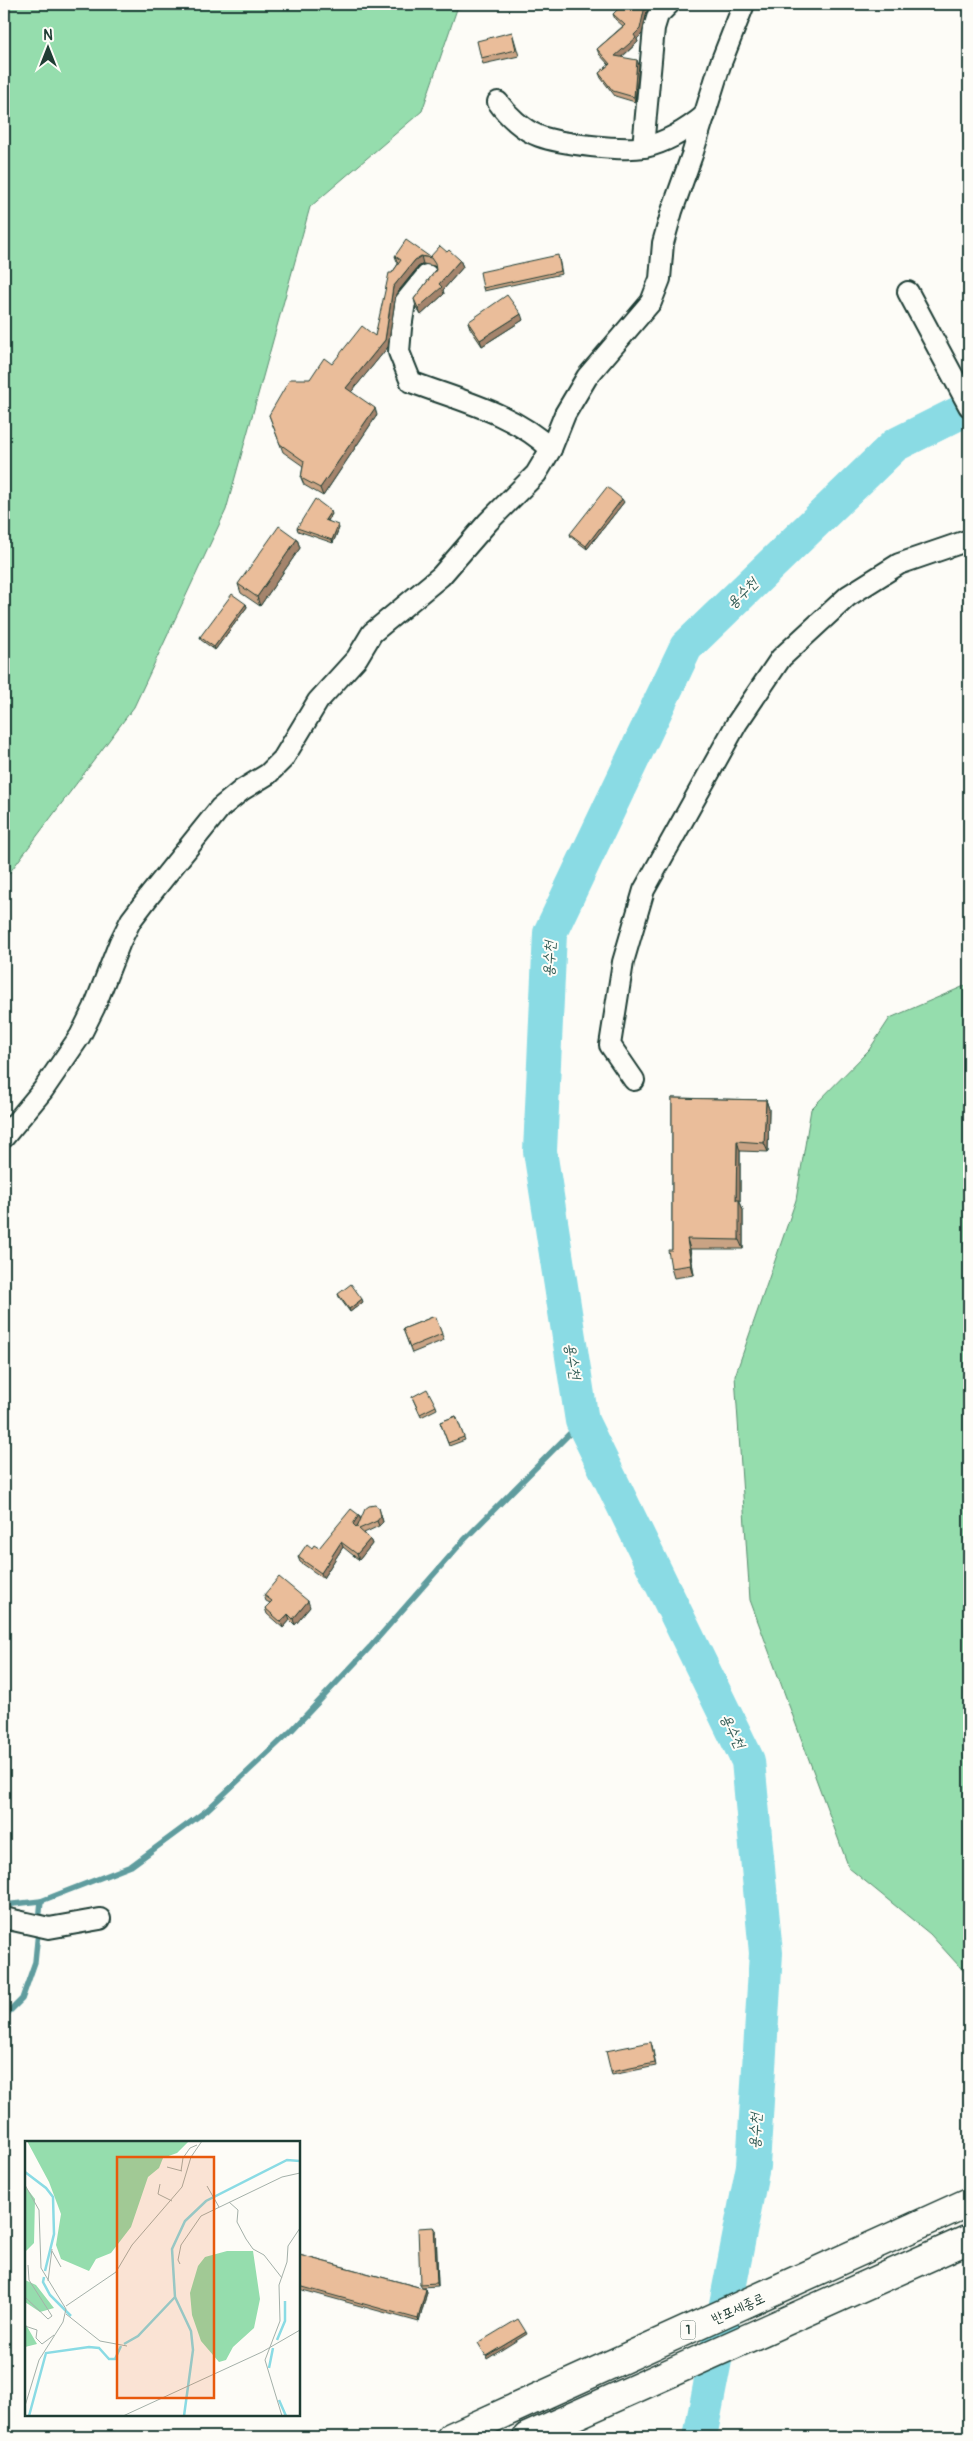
<svg xmlns="http://www.w3.org/2000/svg" width="973" height="2441" viewBox="0 0 973 2441" font-family="Pangolin,'Poor Story',sans-serif">
<style>
.green{fill:#95ddad;stroke:#5a8d70}
.lines{fill:none;stroke-linecap:round;stroke-linejoin:round}
.stream{stroke:#5f9c9e;stroke-width:5.5}
.river{stroke:#8adbe4;stroke-width:34}
.minor-casing{stroke:#1f3d34;stroke-width:24}
.trunk-casing{stroke:#1f3d34;stroke-width:31}
.minor{stroke:#fdfcf7;stroke-width:20}
.trunk{stroke:#fdfcf7;stroke-width:28}
.wall{fill:#c9a384;stroke:#1f3d34}
.shaded-wall{fill:#a4846c;stroke:#1f3d34}
.building{fill:#eabd9a;stroke:#1f3d34}
.labels{text-anchor:middle;stroke-width:4;stroke-linejoin:round;paint-order:stroke}
.shield{fill:#fdfcf7;stroke:#62766e;stroke-width:1}
.shield-label{font-size:12px;font-weight:bold;fill:#1f3d34}
.street-label{font-size:14px;fill:#1f3d34;stroke:#fdfcf7}
.water-label{font-size:15px;font-style:italic;fill:#345d57;stroke:#fdfcf7}
.inset-river{fill:none;stroke:#8adbe4;stroke-width:2.5}
.inset-road{fill:none;stroke:#a4b0a9;stroke-width:1}
.view{fill:#e8590c;fill-opacity:0.15;stroke:#e8590c;stroke-width:2.5}
.inset-edge{fill:none;stroke:#1f3d34;stroke-width:2.5}
</style>
<rect width="100%" height="100%" fill="#fdfcf7"/>
<filter id="ink" filterUnits="userSpaceOnUse"><feTurbulence type="fractalNoise" baseFrequency=".02" numOctaves="2"/><feDisplacementMap in="SourceGraphic" scale="10" xChannelSelector="R" yChannelSelector="G"/><feConvolveMatrix kernelMatrix="1 2 1 2 8 2 1 2 1" color-interpolation-filters="sRGB"/></filter>
<g filter="url(#ink)">
<g class="green">
<polygon points="4,4 472,4 457,9 422,111 310,207 226,510 134,707 4,880"/>
<polygon points="969,984 969,1977 930,1934 849,1868 750,1600 735,1376 796,1200 811,1109 869,1050 890,1018"/>
</g>
<g class="lines">
<g class="stream">
<polyline points="4,1905 41,1901"/>
<polyline points="4,2017 22,1999 35,1962 41,1901 131,1866 207,1810 292,1730 370,1647 464,1540 582,1421"/>
</g>
<polyline class="river" points="700,2437 753,2166 766,1953 748,1761 582,1421 540,1151 550,933 686,647 895,445 969,408"/>
<g class="minor-casing">
<g id="minor">
<path d="M498,102C507,115 523,130 539,136C561,144 621,151 645,147C667,142 688,129 705,115"/>
<polyline points="643,147 654,28 658,15 669,4"/>
<path d="M427,275L405,302L401,328L399,352L411,382C461,401 511,412 551,449"/>
<polyline points="908,292 969,406"/>
<polyline points="634,1080 610,1045 623,962 644,890 737,723 781,658 848,596 899,564 969,540"/>
<polyline points="4,1137 43,1090 80,1036 94,1008 120,942 131,920 150,895 220,808 242,790 268,774 283,759 318,701 357,658 372,633 441,576 488,522 536,474 551,449 565,414 587,377 651,302 660,279 663,243 672,211 692,155 720,65 744,4"/>
<polyline points="4,1918 49,1928 100,1919"/>
</g>
</g>
<g class="trunk-casing">
<g id="trunk">
<polyline points="451,2437 969,2202"/>
<polyline points="527,2437 969,2239"/>
</g>
</g>
<use href="#minor" class="minor"/>
<use href="#trunk" class="trunk"/>
</g>
<g class="wall">
<polygon points="647,11 642,34 637,39 638,42 621,58 639,65 635,102 615,96 601,78 599,73 609,65 599,54 597,49 623,26 615,19 613,14"/>
<polygon points="512,32 519,56 483,64 481,58"/>
<polygon points="447,252 460,260 463,267 443,290 444,294 421,315 416,307 414,299 436,270 436,268 434,266 423,264 418,267 396,294 388,347 351,392 377,415 323,496 304,485 301,478 303,466 283,452 269,415 310,379 375,336 392,273 398,264 395,256 430,257"/>
<polygon points="559,258 562,274 484,291 483,288"/>
<polygon points="523,320 482,346 470,328 468,322"/>
<polygon points="624,502 587,549 571,537 570,534"/>
<polygon points="332,514 328,521 339,528 333,543 298,531 297,528"/>
<polygon points="297,539 300,548 260,606 241,593 238,584"/>
<polygon points="246,604 247,607 215,650 201,640 200,637"/>
<polygon points="672,1098 766,1100 769,1109 768,1152 740,1151 740,1202 743,1210 743,1249 690,1249 694,1275 674,1278 671,1268 672,1250"/>
<polygon points="338,1294 363,1302 350,1312 339,1297"/>
<polygon points="435,1316 444,1340 412,1353 403,1329"/>
<polygon points="412,1397 436,1406 437,1409 421,1417"/>
<polygon points="456,1416 465,1440 449,1446 440,1422"/>
<polygon points="381,1514 383,1522 379,1526 364,1533 370,1539 372,1544 359,1560 343,1547 323,1578 300,1562 298,1557 312,1548 319,1548 359,1515 361,1520"/>
<polygon points="264,1595 310,1607 295,1625 290,1620 283,1628 267,1614 265,1608 270,1603 266,1601"/>
<polygon points="652,2045 656,2066 612,2075 611,2072"/>
<polygon points="436,2230 438,2286 422,2287 420,2284"/>
<polygon points="299,2255 426,2289 427,2292 419,2322 299,2289"/>
</g>
<g class="shaded-wall">
<polygon points="647,4 654,4 647,11 642,34 637,39 638,42 617,61 615,56 634,35 645,6"/>
<polygon points="637,60 639,65 635,102 634,97"/>
<polygon points="421,256 423,264 418,267 396,294 388,347 348,396 346,388 385,340 393,287 415,260"/>
<polygon points="460,260 463,267 443,290 444,294 421,315 418,308"/>
<polygon points="521,314 523,320 482,346 480,340"/>
<polygon points="375,408 377,415 323,496 320,488"/>
<polygon points="622,499 624,502 587,549 586,546"/>
<polygon points="331,511 332,514 326,523 325,520"/>
<polygon points="338,525 339,528 333,543 332,540"/>
<polygon points="297,539 300,548 260,606 257,597"/>
<polygon points="246,604 247,607 215,650 214,647"/>
<polygon points="766,1100 769,1109 768,1152 764,1143"/>
<polygon points="737,1141 740,1151 740,1202 743,1210 743,1249 739,1240 736,1200"/>
<polygon points="687,1239 690,1249 694,1275 691,1265"/>
<polygon points="362,1299 363,1302 350,1312 349,1309"/>
<polygon points="379,1508 383,1522 379,1526 377,1521"/>
<polygon points="359,1515 361,1521 355,1530 353,1524"/>
<polygon points="370,1539 372,1544 359,1560 357,1554"/>
<polygon points="341,1542 343,1547 323,1578 321,1573"/>
<polygon points="308,1601 310,1607 295,1625 293,1619"/>
<polygon points="288,1614 290,1620 283,1628 281,1622"/>
<polygon points="434,2227 436,2230 438,2286 437,2283"/>
<polygon points="426,2289 427,2292 419,2322 418,2319"/>
<polygon points="526,2332 527,2334 487,2359 486,2356"/>
</g>
<g class="building">
<polygon points="623,4 647,4 645,6 640,29 634,35 636,38 615,56 637,60 634,97 613,91 599,73 610,64 597,49 625,25 613,14"/>
<polygon points="512,32 516,50 481,58 477,41"/>
<polygon points="406,240 430,257 440,246 447,252 449,250 460,260 439,284 442,287 418,308 414,299 436,270 435,264 431,258 421,256 415,260 393,287 385,340 346,388 375,408 320,488 301,478 304,461 280,444 269,415 290,379 310,379 324,358 332,364 362,326 375,336 389,273 392,273 401,260 395,256"/>
<polygon points="558,255 561,271 483,288 480,272"/>
<polygon points="507,295 521,314 480,340 468,322"/>
<polygon points="607,487 622,499 586,546 570,534"/>
<polygon points="315,499 331,511 325,520 338,525 332,540 297,528"/>
<polygon points="279,526 297,539 257,597 238,584"/>
<polygon points="232,594 246,604 214,647 200,637"/>
<polygon points="672,1098 766,1100 764,1143 737,1141 736,1200 739,1200 739,1240 687,1239 691,1265 671,1268 668,1250 672,1250"/>
<polygon points="351,1284 362,1299 349,1309 338,1294"/>
<polygon points="435,1316 442,1334 410,1347 403,1329"/>
<polygon points="427,1389 436,1406 420,1414 412,1397"/>
<polygon points="456,1416 464,1437 448,1443 440,1422"/>
<polygon points="375,1505 379,1508 381,1516 377,1521 359,1529 370,1539 357,1554 341,1542 321,1573 298,1557 307,1544 312,1548 314,1545 319,1548 351,1509 359,1515 353,1524 357,1528 365,1509 369,1506"/>
<polygon points="279,1577 308,1601 293,1619 288,1614 281,1622 265,1608 272,1601 264,1595"/>
<polygon points="651,2042 655,2063 611,2072 606,2051"/>
<polygon points="434,2227 437,2283 420,2284 418,2228"/>
<polygon points="299,2255 426,2289 418,2319 299,2286"/>
<polygon points="518,2319 526,2332 486,2356 478,2343"/>
<polygon points="74,2431 83,2432 91,2437 70,2437"/>
</g>
</g>
<g class="labels">
<rect class="shield" x="680.5" y="2320.5" width="15" height="19" rx="4"/>
<g class="shield-label">
<text x="688" y="2334">1</text>
</g>
<g class="street-label">
<text transform="translate(738 2308) rotate(-24)" y="5">반포세종로</text>
</g>
<g class="water-label">
<text transform="translate(742 593) rotate(-44)" y="5">용수천</text>
<text transform="translate(549 959) rotate(-87)" y="5">용수천</text>
<text transform="translate(573 1361) rotate(81)" y="5">용수천</text>
<text transform="translate(733 1731) rotate(64)" y="5">용수천</text>
<text transform="translate(755 2131) rotate(-87)" y="5">용수천</text>
</g>
</g>
<g transform="translate(25 2141)">
<rect width="275" height="275" fill="#fdfcf7"/>
<path d="M2,0H164L152,12L138,17L134,27L123,36L106,86L86,112L71,118L64,130L36,118L31,104L36,73L24,41ZM0,45L10,58L9,102L0,111ZM202,110H228L235,158L229,187L208,206L201,219L194,221L176,200L167,174L165,152L173,125L180,116ZM0,139L11,144L29,167L15,171L0,161ZM0,182L12,203L0,206Z" fill="#95ddad"/>
<path class="inset-river" d="M0,31L21,47L28,56L29,93L20,130M19,136L18,141L25,154L46,175M252,199L260,180V160M99,203L113,195L150,156M244,227L248,207M254,259L261,275M4,275L21,212L64,206L74,207L84,218H90L96,205M159,275L168,209L166,190L150,156L147,108L160,80L181,60L262,19L275,20"/>
<path class="inset-road" d="M142,26L157,30M156,30L158,17L165,7L172,4M135,43L133,53L147,60M0,44L14,69L16,127L41,168L38,181L14,219L0,265M182,45L194,66M204,61L213,69L212,81L221,98L228,108L239,114L257,137M27,110L36,126M155,123L153,119L156,104L176,75L257,36L275,32M23,140L27,108M0,156L23,178L27,175L4,139L3,124M41,165L91,131L107,104L157,46L166,16L177,0M41,173L75,200L102,205M0,185L12,189L11,197L17,203L29,194M275,193V209M98,275L237,211L275,189M257,275L240,219L255,180L254,144L262,121L263,105L275,87"/>
<path class="view" d="M92,16H189V257H92Z"/>
<rect width="275" height="275" class="inset-edge"/>
</g>
<rect width="973" height="2441" fill="none" stroke="#fdfcf7" stroke-width="20"/>
<rect x="10" y="10" width="953" height="2421" fill="none" stroke="#1f3d34" stroke-width="2" filter="url(#ink)"/>
<g transform="translate(48 48)" stroke="#fdfcf7" stroke-width="4" paint-order="stroke">
<path d="M0-4L9 19L0 12L-9 19Z" fill="#1f3d34"/>
<text y="-8" font-size="14" font-weight="bold" text-anchor="middle" fill="#1f3d34">N</text>
</g>
</svg>
